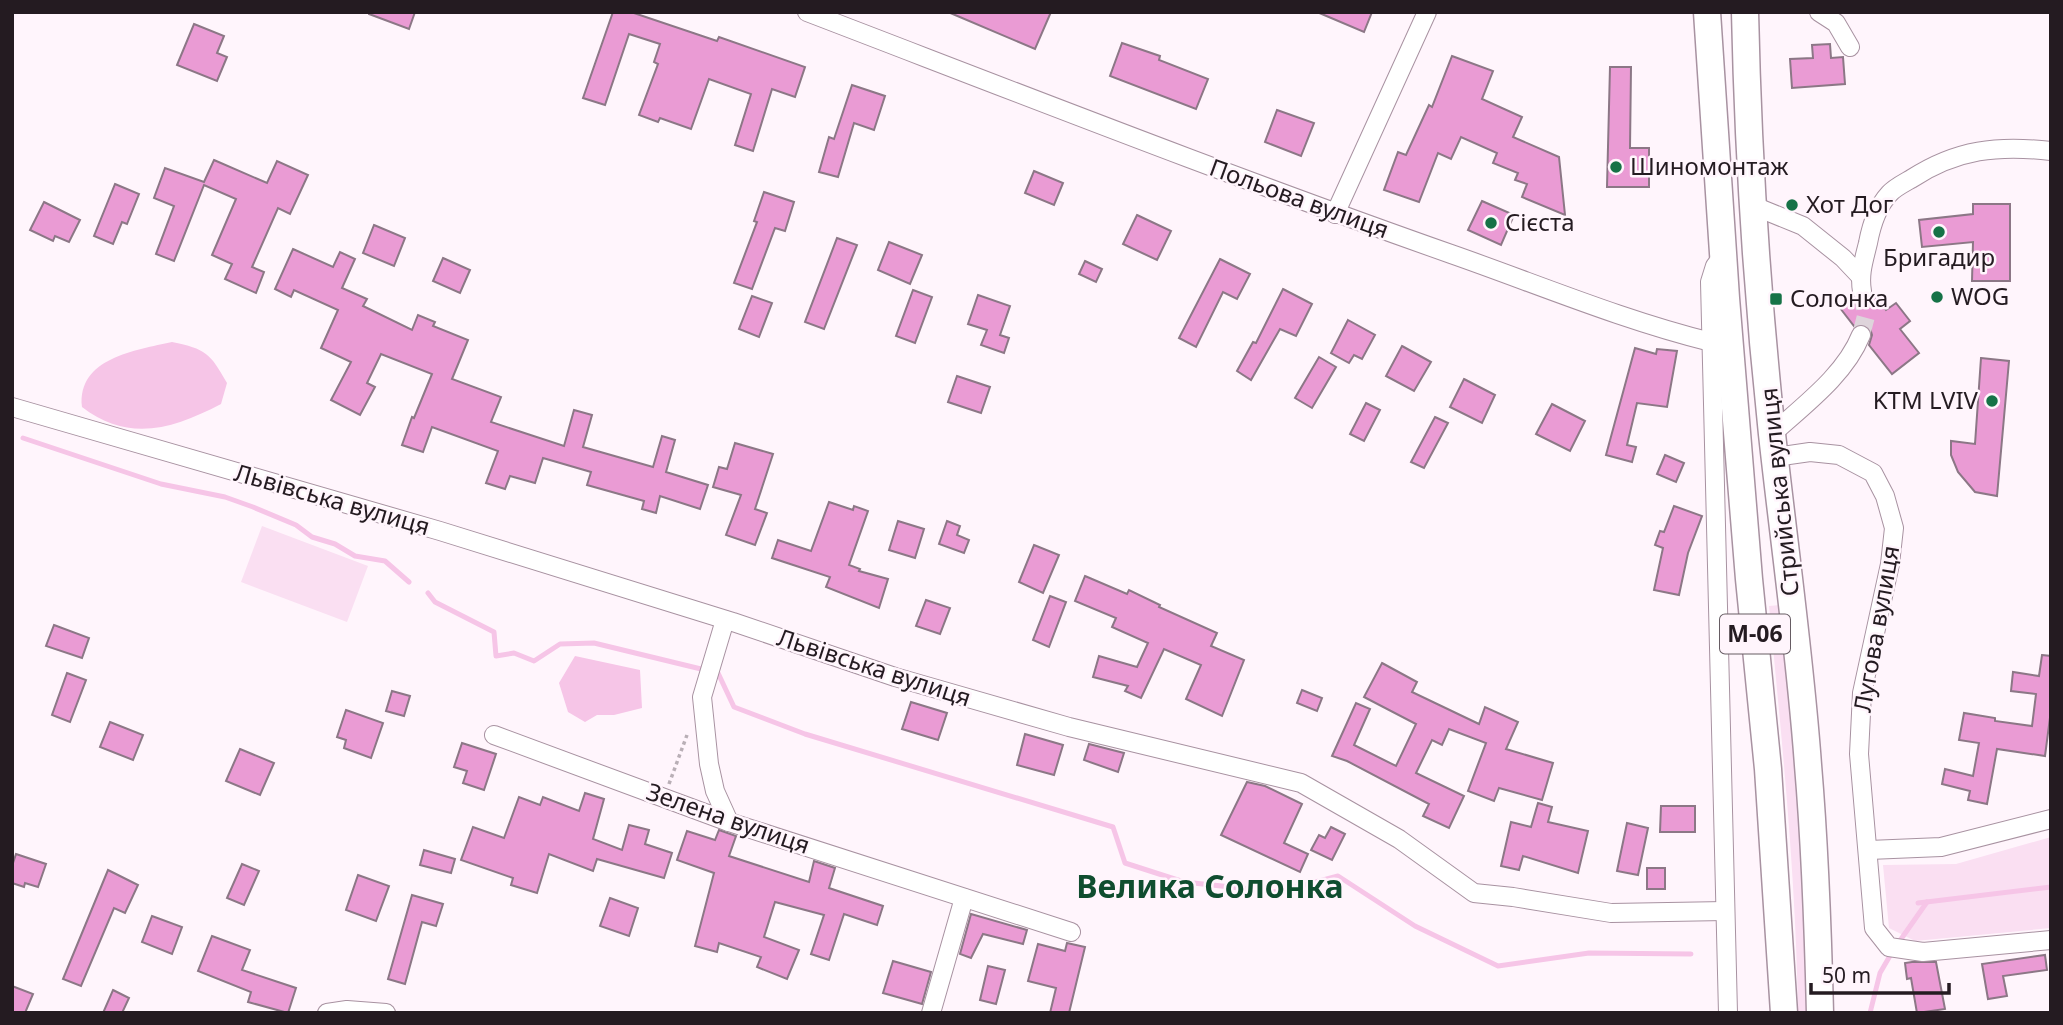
<svg xmlns="http://www.w3.org/2000/svg" width="2063" height="1025" viewBox="0 0 2063 1025" font-family="'Noto Sans',sans-serif">
<style>
.green{fill:#fadff2}
.water{fill:#f6c5e7}
.lines{fill:none;stroke-linecap:round;stroke-linejoin:round}
.stream{stroke:#f6c5e7;stroke-width:5}
.building{fill:#ea9bd4;stroke:#8c7786;stroke-width:2}
.minor-tunnel{stroke:#ded4db;stroke-width:18;stroke-dasharray:18 9;stroke-linecap:butt}
.minor-casing{stroke:#a892a1;stroke-width:20}
.highway-casing{stroke:#a892a1;stroke-width:29}
.path{stroke:#b9afb6;stroke-width:3.5;stroke-dasharray:3.5 3.5;stroke-linecap:butt}
.minor{stroke:#fff;stroke-width:18}
.highway{stroke:#fff;stroke-width:26}
.poi-dot{fill:#167247;stroke:#fff5fc;stroke-width:2.5}
.labels{text-anchor:middle;stroke-width:5;stroke-linejoin:round;paint-order:stroke}
.shield{fill:#fff5fc;stroke:#665c63;stroke-width:2}
.shield-label{font-size:23px;font-weight:bold;fill:#241b21}
.poi-label{font-size:24px;fill:#241b21;stroke:#fff5fc;text-anchor:start}
.street-label{font-size:24px;fill:#241b21;stroke:#fff5fc}
.district-label{font-size:32px;font-weight:bold;fill:#0f4d2f;stroke:#fff5fc}
</style>
<rect width="100%" height="100%" fill="#fff5fc"/>
<g class="green">
<polygon points="262,526 368,566 347,622 241,582"/>
<path d="M1781,605L1807,924L1810,1013H1798C1796,877 1782,741 1769,606Z"/>
<polygon points="2051,837 2051,928 1915,941 1889,928 1883,865 1956,864"/>
</g>
<g class="water">
<path d="M172,342C206,349 210,353 227,383L221,404C173,429 129,443 82,407C77,358 136,350 172,342Z"/>
<polygon points="575,656 640,670 642,708 614,715 597,715 585,722 568,712 559,683"/>
</g>
<g class="lines">
<g class="stream">
<polyline points="23,438 161,484 225,497 253,507 296,525 312,537 335,544 355,556 385,561 409,582"/>
<polyline points="428,593 435,602 494,632 496,656 514,653 534,661 560,644 594,643 701,669"/>
<polyline points="718,673 734,707 805,734 1113,827 1125,863 1184,882 1278,892 1338,876 1415,926 1498,966 1589,953 1691,954"/>
<polyline points="1918,903 2051,887"/>
<polyline points="1899,942 1927,902"/>
<polyline points="1870,1013 1880,973 1891,954"/>
</g>
</g>
<g class="building">
<polygon points="369,12 415,12 409,29 369,14"/>
<polygon points="613,12 631,12 717,41 719,37 805,67 795,97 772,89 753,151 735,145 751,94 709,79 691,129 660,118 658,122 639,115 658,64 654,62 660,44 629,34 605,105 583,98"/>
<polygon points="948,12 1051,12 1035,49"/>
<polygon points="1317,12 1372,12 1364,32"/>
<polygon points="194,24 224,36 217,53 227,57 217,81 177,65"/>
<polygon points="1122,43 1160,56 1159,60 1208,79 1196,109 1110,76"/>
<polygon points="1830,44 1831,58 1843,57 1845,84 1792,88 1790,59 1813,58 1812,45"/>
<polygon points="1452,56 1493,71 1482,99 1522,117 1513,137 1559,157 1565,215 1522,197 1527,184 1515,180 1518,173 1493,163 1497,153 1461,137 1451,159 1438,153 1419,202 1384,190 1398,152 1406,155 1429,105 1432,107"/>
<polygon points="1610,67 1631,67 1630,148 1649,148 1649,187 1607,187"/>
<polygon points="852,85 885,96 874,130 854,123 838,177 819,172 829,137 834,139"/>
<polygon points="1277,110 1314,123 1301,156 1265,142"/>
<polygon points="214,160 267,183 277,161 308,175 290,214 278,208 252,267 264,272 256,293 225,279 232,264 212,255 236,199 204,185 174,261 156,254 174,206 154,198 165,168 204,182"/>
<polygon points="1034,171 1063,183 1054,205 1025,193"/>
<polygon points="115,184 139,194 127,224 122,222 113,244 94,236"/>
<polygon points="764,192 794,202 785,231 775,228 752,289 734,283 757,222 754,221"/>
<polygon points="1482,201 1514,215 1501,245 1468,230"/>
<polygon points="44,202 80,220 69,242 55,236 53,241 30,230"/>
<polygon points="1973,204 2010,204 2010,281 1972,281 1973,242 1922,247 1919,220 1973,214"/>
<polygon points="1137,215 1171,231 1157,260 1123,244"/>
<polygon points="374,225 405,238 394,266 363,253"/>
<polygon points="837,238 857,245 824,329 805,322"/>
<polygon points="889,242 922,255 910,284 878,270"/>
<polygon points="293,249 333,267 340,252 355,259 342,288 367,299 363,306 412,330 418,315 435,322 433,326 468,340 452,379 501,397 491,422 564,446 574,410 592,415 583,447 653,467 662,436 675,440 666,472 708,485 700,509 660,496 656,513 642,509 644,501 587,485 591,472 543,458 535,483 510,476 505,489 486,483 498,451 432,427 423,452 402,445 412,417 414,418 432,374 381,354 367,383 375,387 360,415 331,400 351,362 321,348 338,310 294,290 291,297 275,289"/>
<polygon points="443,258 470,270 460,293 433,281"/>
<polygon points="1220,259 1250,274 1237,299 1223,292 1196,347 1179,338"/>
<polygon points="1085,261 1102,269 1096,282 1079,274"/>
<polygon points="1283,289 1312,304 1296,336 1280,329 1251,380 1237,371 1253,342 1256,343"/>
<polygon points="913,290 932,297 915,343 896,336"/>
<polygon points="1873,294 1886,310 1896,303 1910,321 1900,329 1919,353 1892,374 1869,345 1872,335 1870,328 1861,324 1854,326 1840,308 1853,298 1858,302 1868,300"/>
<polygon points="978,295 1010,306 1000,335 1009,338 1004,353 981,345 987,330 968,324"/>
<polygon points="752,296 772,303 759,337 739,329"/>
<polygon points="1348,320 1375,335 1362,359 1354,355 1349,363 1331,353"/>
<polygon points="1402,346 1431,362 1414,391 1386,376"/>
<polygon points="1635,348 1656,354 1657,349 1677,351 1667,407 1637,403 1627,445 1636,447 1632,462 1606,455"/>
<polygon points="1319,357 1336,367 1312,408 1295,398"/>
<polygon points="1981,358 2009,361 1997,496 1975,492 1958,472 1951,455 1951,441 1975,444"/>
<polygon points="957,376 990,387 981,413 948,402"/>
<polygon points="1464,379 1495,395 1482,423 1450,407"/>
<polygon points="1366,403 1380,410 1364,441 1350,434"/>
<polygon points="1552,404 1585,421 1570,451 1536,434"/>
<polygon points="1435,417 1448,423 1424,468 1411,462"/>
<polygon points="735,443 773,454 755,509 767,513 755,545 726,535 741,495 713,487 719,467 727,469"/>
<polygon points="1665,455 1684,463 1676,482 1657,474"/>
<polygon points="829,502 853,510 854,506 868,511 849,565 860,569 859,571 888,579 879,608 826,587 830,577 772,558 778,540 811,551"/>
<polygon points="1674,506 1702,516 1688,553 1679,595 1654,590 1663,548 1655,545 1660,531 1664,532"/>
<polygon points="898,521 924,529 915,558 889,550"/>
<polygon points="947,521 960,526 957,535 969,540 964,553 939,544"/>
<polygon points="1034,545 1059,555 1043,593 1019,582"/>
<polygon points="1085,576 1127,594 1129,590 1160,605 1159,607 1217,633 1211,646 1244,660 1222,716 1186,699 1201,665 1164,649 1141,698 1125,691 1128,686 1093,677 1099,656 1137,667 1148,643 1112,627 1116,618 1075,601"/>
<polygon points="1050,596 1066,602 1049,647 1033,640"/>
<polygon points="926,600 950,608 940,634 916,626"/>
<polygon points="54,625 89,638 82,658 46,646"/>
<polygon points="2042,655 2051,656 2051,710 2045,756 1997,749 1987,804 1968,800 1970,791 1942,784 1945,769 1973,776 1979,743 1959,740 1964,713 1995,718 1995,721 2032,726 2036,694 2011,691 2013,672 2039,676"/>
<polygon points="1382,663 1417,682 1412,692 1479,724 1485,707 1518,722 1506,749 1553,763 1542,800 1499,788 1494,801 1468,791 1486,743 1449,729 1442,745 1432,740 1416,773 1464,796 1449,828 1423,816 1429,804 1347,761 1332,756 1356,703 1370,709 1354,745 1396,766 1416,724 1364,697"/>
<polygon points="67,673 86,680 70,722 52,715"/>
<polygon points="1302,690 1322,698 1317,711 1297,703"/>
<polygon points="392,691 410,696 404,716 386,711"/>
<polygon points="911,702 947,713 938,740 902,729"/>
<polygon points="346,710 383,723 371,758 344,748 346,740 337,737"/>
<polygon points="110,722 143,735 133,760 100,747"/>
<polygon points="1025,734 1063,745 1054,775 1017,765"/>
<polygon points="462,743 496,754 484,790 463,783 467,771 454,767"/>
<polygon points="1089,744 1124,753 1118,772 1084,760"/>
<polygon points="240,749 274,763 260,795 226,781"/>
<polygon points="1247,782 1265,786 1302,804 1284,843 1308,854 1300,872 1221,835"/>
<polygon points="585,793 604,799 593,839 622,850 629,825 649,830 645,844 672,853 664,878 597,859 593,871 549,854 537,893 511,885 513,878 461,860 473,827 504,838 519,797 540,805 543,797 579,811"/>
<polygon points="1538,803 1552,807 1548,822 1588,831 1578,873 1523,856 1519,870 1501,866 1511,822 1531,827"/>
<polygon points="1661,806 1695,806 1695,832 1660,832"/>
<polygon points="1627,823 1648,828 1638,875 1617,871"/>
<polygon points="1331,827 1345,834 1332,860 1311,850 1319,835 1325,838"/>
<polygon points="719,830 736,836 729,856 809,882 814,861 835,868 829,888 883,906 877,925 844,914 829,960 811,954 824,915 775,902 764,937 799,950 787,979 757,967 761,957 719,943 717,952 695,946 714,873 677,860 687,831 715,840"/>
<polygon points="424,850 455,859 451,873 420,865"/>
<polygon points="16,854 46,864 38,887 25,883 24,887 12,883 12,866"/>
<polygon points="242,864 259,871 244,905 227,898"/>
<rect x="1647" y="868" width="18" height="21"/>
<polygon points="108,870 138,885 125,913 114,908 81,986 63,979"/>
<polygon points="358,875 389,886 376,921 346,910"/>
<polygon points="412,895 443,904 436,926 422,922 405,984 388,979"/>
<polygon points="610,898 638,908 629,936 600,926"/>
<polygon points="971,914 1027,930 1023,944 983,934 971,958 960,954"/>
<polygon points="152,916 182,927 172,954 142,942"/>
<polygon points="212,936 250,950 242,970 296,988 288,1013 248,1002 251,992 198,971"/>
<polygon points="1067,943 1085,947 1069,1013 1050,1013 1056,988 1028,981 1038,944 1065,951"/>
<polygon points="2045,955 2047,970 2003,976 2007,996 1988,999 1982,964"/>
<polygon points="893,961 931,972 922,1004 883,993"/>
<polygon points="1912,962 1936,962 1945,1009 1917,1013 1911,978 1907,979 1905,963"/>
<polygon points="988,966 1005,970 996,1004 980,1000"/>
<polygon points="12,986 33,994 25,1013 12,1013"/>
<polygon points="113,990 129,998 122,1013 103,1013"/>
</g>
<g class="lines">
<polyline class="minor-tunnel" points="1861,335 1866,316 1862,291"/>
<g class="minor-casing">
<g id="minor">
<path d="M807,12C1021,94 1235,178 1451,254C1537,284 1622,320 1711,342"/>
<polyline points="1819,12 1836,23 1850,47"/>
<polyline points="1754,206 1803,226 1843,258 1860,276"/>
<polyline points="1335,214 1427,12"/>
<polyline points="1723,256 1715,266 1710,282 1728,1013"/>
<path d="M1862,291C1859,274 1864,260 1868,243C1871,227 1877,207 1889,194C1894,188 1904,183 1911,179C1957,149 1998,145 2051,151"/>
<polyline points="12,407 440,531 733,622 895,677 1069,727 1301,783 1399,839 1474,893 1513,897 1611,913 1725,911"/>
<path d="M1772,434C1804,405 1845,375 1861,335"/>
<polyline points="1775,457 1810,452 1839,455 1873,473 1885,496 1894,528 1890,564 1862,693 1859,754 1874,928 1889,947 1923,952 2051,940"/>
<polyline points="725,620 702,697 709,764 715,791 729,822"/>
<polyline points="494,735 729,822 1071,932"/>
<polyline points="1869,850 1941,847 2051,819"/>
<polyline points="327,1013 347,1010 386,1013"/>
<polyline points="931,1013 964,898"/>
</g>
</g>
<g class="highway-casing">
<g id="highway">
<polyline points="1707,12 1726,298 1749,579 1768,769 1784,1013"/>
<path d="M1745,12C1748,153 1757,294 1772,434C1784,544 1800,654 1808,765C1815,847 1818,930 1820,1013"/>
</g>
</g>
<polyline class="path" points="669,784 687,735"/>
<use href="#minor" class="minor"/>
<use href="#highway" class="highway"/>
</g>
<g class="poi-dot">
<circle cx="1616" cy="167" r="7"/>
<circle cx="1792" cy="205" r="7"/>
<circle cx="1491" cy="223" r="7"/>
<circle cx="1939" cy="232" r="7"/>
<circle cx="1937" cy="297" r="7"/>
<rect x="1769" y="292" width="14" height="14" rx="3.5"/>
<circle cx="1992" cy="401" r="7"/>
</g>
<g class="labels">
<rect class="shield" x="1720" y="614.5" width="70" height="39" rx="5"/>
<g class="shield-label">
<text x="1755" y="642">М-06</text>
</g>
<g class="poi-label">
<text x="1630" y="175">Шиномонтаж</text>
<text x="1806" y="213">Хот Дог</text>
<text x="1505" y="231">Сієста</text>
<text x="1939" y="266" text-anchor="middle">Бригадир</text>
<text x="1951" y="305">WOG</text>
<text x="1790" y="307">Солонка</text>
<text x="1978" y="409" text-anchor="end">KTM LVIV</text>
</g>
<g class="street-label">
<text transform="translate(1299 199) rotate(20)" y="8">Польова вулиця</text>
<text transform="translate(1780 492) rotate(-96)" y="8">Стрийська вулиця</text>
<text transform="translate(332 500) rotate(16)" y="8">Львівська вулиця</text>
<text transform="translate(1877 629) rotate(-80)" y="8">Лугова вулиця</text>
<text transform="translate(874 668) rotate(18)" y="8">Львівська вулиця</text>
<text transform="translate(728 819) rotate(19)" y="8">Зелена вулиця</text>
</g>
<g class="district-label">
<text x="1210" y="898">Велика Солонка</text>
</g>
</g>
<rect width="2063" height="1025" fill="none" stroke="#241b21" stroke-width="28"/>
<path d="M1811 983v10h138v-10" fill="none" stroke="#241b21" stroke-width="3.5"/>
<text x="1822" y="983" font-size="21" fill="#241b21" stroke="#fff5fc" stroke-width="5" paint-order="stroke">50 m</text>
</svg>
